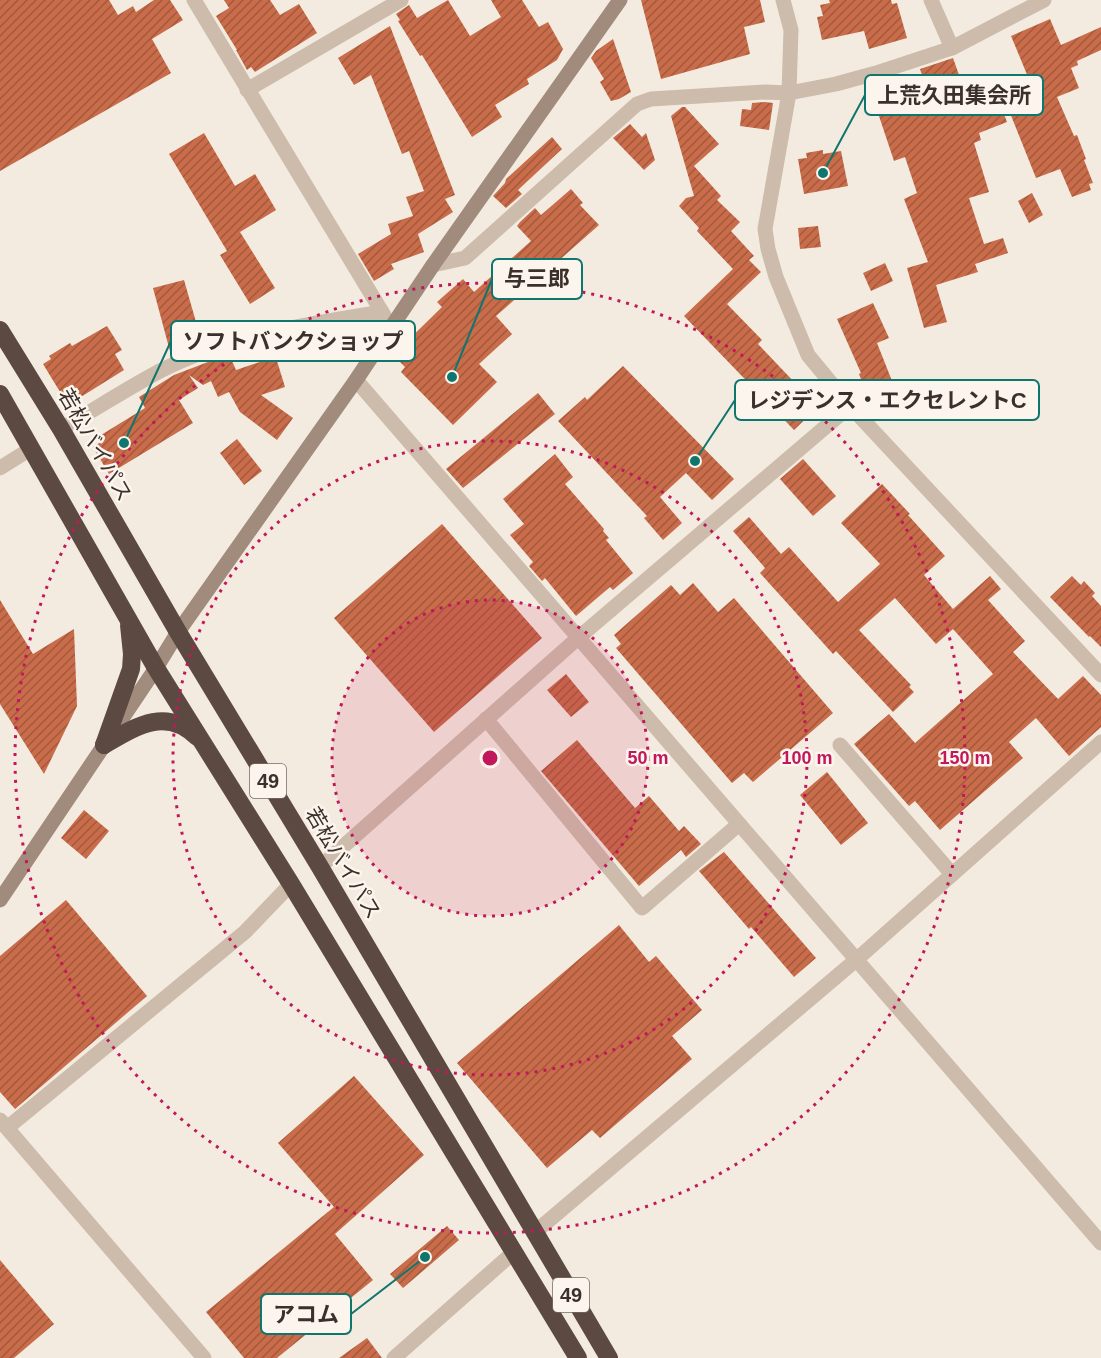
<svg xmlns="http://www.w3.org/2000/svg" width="1101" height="1358" viewBox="0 0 1101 1358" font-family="Helvetica,'Noto Sans JP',sans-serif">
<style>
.building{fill:url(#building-hatch)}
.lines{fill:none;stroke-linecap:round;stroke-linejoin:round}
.street{stroke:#cdbcab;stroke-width:15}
.secondary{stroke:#a18b7c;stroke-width:15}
.highway{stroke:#5c4a42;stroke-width:18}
.ring{fill:none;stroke:#c2185b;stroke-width:3;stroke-dasharray:3 6}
.labels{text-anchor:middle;stroke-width:5;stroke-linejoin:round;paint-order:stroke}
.shield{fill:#fbf5ed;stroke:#756b65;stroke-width:1.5}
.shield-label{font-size:20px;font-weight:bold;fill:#3b302b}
.street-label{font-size:21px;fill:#3b302b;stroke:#fbf5ed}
.centre{fill:#c2185b;stroke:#fbf5ed;stroke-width:3}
.ring-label{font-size:18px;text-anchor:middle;font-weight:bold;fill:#c2185b;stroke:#fbf5ed;stroke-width:5;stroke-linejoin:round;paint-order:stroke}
.leader{fill:none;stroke:#0f766e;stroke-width:2}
.callout-dot{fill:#0f766e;stroke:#fbf5ed;stroke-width:2}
.callout{fill:#fbf5ed;stroke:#0f766e;stroke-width:2}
.callout-label{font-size:22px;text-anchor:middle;font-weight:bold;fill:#3b302b}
</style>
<defs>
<pattern id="building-hatch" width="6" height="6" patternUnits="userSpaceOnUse" patternTransform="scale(1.5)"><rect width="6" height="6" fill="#c96c4a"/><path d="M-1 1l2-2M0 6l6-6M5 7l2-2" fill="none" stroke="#a4593e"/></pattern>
</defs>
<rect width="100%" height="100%" fill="#f4ebe0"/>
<g class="building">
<polygon points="0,0 109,0 118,15 133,6 136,12 154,0 170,0 183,20 152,39 171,73 0,171"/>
<polygon points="224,0 270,0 280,15 299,4 317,33 255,72 251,67 247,70 236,50 237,50 216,16 229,8"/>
<polygon points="448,0 470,36 501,17 491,0 522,0 539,27 548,22 563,49 557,60 527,79 529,84 495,105 502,117 472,137 422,55 420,56 398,21 400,20 396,14 409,5 417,18"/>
<polygon points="641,0 760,0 765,22 744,27 750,54 661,79"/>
<polygon points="829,0 891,0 892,4 897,3 907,38 869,49 864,31 822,40 817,17 823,16 820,5 830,3"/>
<polygon points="1050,19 1061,45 1101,27 1101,50 1077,61 1078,65 1071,68 1079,88 1057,97 1074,136 1077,135 1086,159 1084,160 1093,183 1089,184 1091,190 1072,197 1060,169 1036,178 1010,113 1038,101 1011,36"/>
<polygon points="390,26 455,195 445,199 453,212 418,234 424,252 391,264 394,269 374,281 358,254 391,234 388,224 413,216 406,197 424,191 409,151 402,154 371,75 354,85 338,58"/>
<polygon points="613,39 631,92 619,99 611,101 600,82 604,79 591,58 596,51"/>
<polygon points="953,58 971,109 998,99 1007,122 979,133 981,140 974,143 989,192 969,198 984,244 1003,238 1008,253 975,264 978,272 936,285 947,322 924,328 907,268 928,262 904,199 917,193 905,157 894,161 876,107 927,90 920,69"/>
<polygon points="765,102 773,103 769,130 740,126 742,109 751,110 752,103"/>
<polygon points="682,107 685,107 719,144 694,166 721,196 717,200 740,222 731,231 754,256 749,260 761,272 727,304 762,340 758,344 818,407 794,430 684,316 733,269 697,231 699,228 679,206 686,198 694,196 671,116"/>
<polygon points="630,124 642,137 646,133 655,160 644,170 613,138"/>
<polygon points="204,133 235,186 255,174 276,210 240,232 275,288 250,304 220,255 227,251 169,154"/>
<polygon points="552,137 562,149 518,190 522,194 506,208 493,196 505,183 506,179"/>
<polygon points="823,150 823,154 841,151 848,186 804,194 798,159 807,158 806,153"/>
<polygon points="571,189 583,203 580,205 599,225 496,316 512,334 479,364 497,382 453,425 401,372 405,367 393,355 442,307 437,302 463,279 474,292 531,241 517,226 520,222 535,208 541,215"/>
<polygon points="1032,193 1043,215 1029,223 1018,201"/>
<polygon points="818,226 821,247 800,249 798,228"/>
<polygon points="885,263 893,281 871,291 863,273"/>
<polygon points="184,280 202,343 171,355 153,288"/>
<polygon points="873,303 889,338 877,343 902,406 875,416 859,374 861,373 837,319"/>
<polygon points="107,326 122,350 115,354 124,370 68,405 43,364 51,359 49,356 70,343 72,346"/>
<polygon points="299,337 303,355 277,361 285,387 261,395 293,418 277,440 240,412 229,392 218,397 211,381 203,385 189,375 198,388 179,400 193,423 109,474 93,447 104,440 101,435 145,408 139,397 174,375 229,354 236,370 269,359 266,344"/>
<polygon points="623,366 734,479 712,500 686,473 660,497 682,523 663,540 644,518 647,516 558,421 585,397 587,400"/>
<polygon points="538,393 555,414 463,488 446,469"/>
<polygon points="237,439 262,471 244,485 220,453"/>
<polygon points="555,454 573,477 565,484 604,529 603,531 609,538 606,540 633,573 613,590 610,587 576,616 545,578 542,581 529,566 533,562 510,535 524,524 503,499"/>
<polygon points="803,459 836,496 813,516 780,479"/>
<polygon points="882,484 910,514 908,515 945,556 924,575 953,609 990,576 1001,589 988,600 1025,641 1013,652 1058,699 1083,676 1101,695 1101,727 1069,756 1036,718 1009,742 1023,758 940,830 915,801 909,806 854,744 889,714 915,743 993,674 953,629 936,644 895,598 859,630 911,685 909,687 914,692 893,712 836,651 833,654 760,573 765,568 733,531 749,517 781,554 789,547 838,602 880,564 841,523"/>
<polygon points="442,524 542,638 434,732 334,618"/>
<polygon points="1072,576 1081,585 1084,581 1095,593 1092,596 1101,606 1101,647 1090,636 1089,637 1050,597"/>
<polygon points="693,583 718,612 734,598 833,713 753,782 744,773 732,783 616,648 621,644 614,635 671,585 680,595"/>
<polygon points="0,600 33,654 74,629 77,706 44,774 0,704"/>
<polygon points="566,674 589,702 571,717 547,690"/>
<polygon points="577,740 635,808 649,796 679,831 684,826 701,844 686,857 681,850 639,886 541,771"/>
<polygon points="827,772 868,823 841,845 800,795"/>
<polygon points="84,810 109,831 86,859 61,838"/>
<polygon points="724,852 816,958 794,977 751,927 749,929 699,871"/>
<polygon points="66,900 147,996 15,1109 0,1092 0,956"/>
<polygon points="619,925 649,962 656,956 702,1010 672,1036 692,1059 600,1138 592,1130 547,1168 457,1063"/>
<polygon points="354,1076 424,1155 335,1234 373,1280 277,1358 244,1358 206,1312 334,1207 278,1143"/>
<polygon points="447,1226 459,1240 403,1288 390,1274"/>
<polygon points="0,1260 54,1324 14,1358 0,1358"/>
<polygon points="367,1338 382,1358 339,1358"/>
</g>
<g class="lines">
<g class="street">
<polyline points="194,0 391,327"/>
<polyline points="783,0 791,30 789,93 765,229 768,249 776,277 808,355 850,406 1101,675"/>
<polyline points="931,0 952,48"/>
<polyline points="247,90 401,0"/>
<polyline points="433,265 465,258 637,104 651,99 765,92 789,93 836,84 876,73 952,48 1044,0"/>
<polyline points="356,380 1101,1243"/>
<path d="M61,429C94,410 126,389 160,371C229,336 307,324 382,312"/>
<polyline points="0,468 32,448"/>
<polyline points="486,719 642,908 739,824"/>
<polyline points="840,745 952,874"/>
<polyline points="320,867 578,638 850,406"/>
<polyline points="0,1120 204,1358"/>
<polyline points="7,1128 245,932 291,884"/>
<polyline points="534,1233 856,960 1101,742"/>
<polyline points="394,1358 515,1251"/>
</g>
<polyline class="secondary" points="0,900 156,668 178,632 356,380 433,265 620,0"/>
<g class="highway">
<polyline points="0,330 61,429 178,632 320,867 609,1358"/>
<polyline points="0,394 156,668 291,884 578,1358"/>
<polyline points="104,745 131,669 132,654 129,625"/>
<path d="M104,745C135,727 166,706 197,737"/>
</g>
</g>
<circle cx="490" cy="758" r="158" fill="#c2185b" fill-opacity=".12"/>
<g class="ring">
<circle cx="490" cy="758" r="158"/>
<circle cx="490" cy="758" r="317"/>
<circle cx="490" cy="758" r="475"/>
</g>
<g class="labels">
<g class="shield">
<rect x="250" y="764" width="36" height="34" rx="4.5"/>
<rect x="553" y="1278" width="36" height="34" rx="4.5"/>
</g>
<g class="shield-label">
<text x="268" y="788">49</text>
<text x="571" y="1302">49</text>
</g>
<g class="street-label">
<text transform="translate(95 445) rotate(60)" y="7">若松バイパス</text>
<text transform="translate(343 863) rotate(59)" y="7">若松バイパス</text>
</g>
</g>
<circle cx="490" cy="758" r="9" class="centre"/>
<g class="ring-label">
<text x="648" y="764">50 m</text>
<text x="807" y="764">100 m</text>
<text x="965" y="764">150 m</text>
</g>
<path class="leader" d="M823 173L865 95M452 377L492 279M124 443L171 341M695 461L735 400M425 1257L351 1314"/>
<g class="callout-dot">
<circle cx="823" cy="173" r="6"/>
<circle cx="452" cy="377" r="6"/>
<circle cx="124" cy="443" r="6"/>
<circle cx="695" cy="461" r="6"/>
<circle cx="425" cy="1257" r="6"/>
</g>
<g class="callout">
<rect x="865" y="75" width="178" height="40" rx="6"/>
<rect x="492" y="259" width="90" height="40" rx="6"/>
<rect x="171" y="321" width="244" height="40" rx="6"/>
<rect x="735" y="380" width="304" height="40" rx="6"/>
<rect x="261" y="1294" width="90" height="40" rx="6"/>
</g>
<g class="callout-label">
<text x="954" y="103">上荒久田集会所</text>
<text x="537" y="286">与三郎</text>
<text x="293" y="349">ソフトバンクショップ</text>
<text x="887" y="408">レジデンス・エクセレントC</text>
<text x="306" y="1322">アコム</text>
</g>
</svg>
